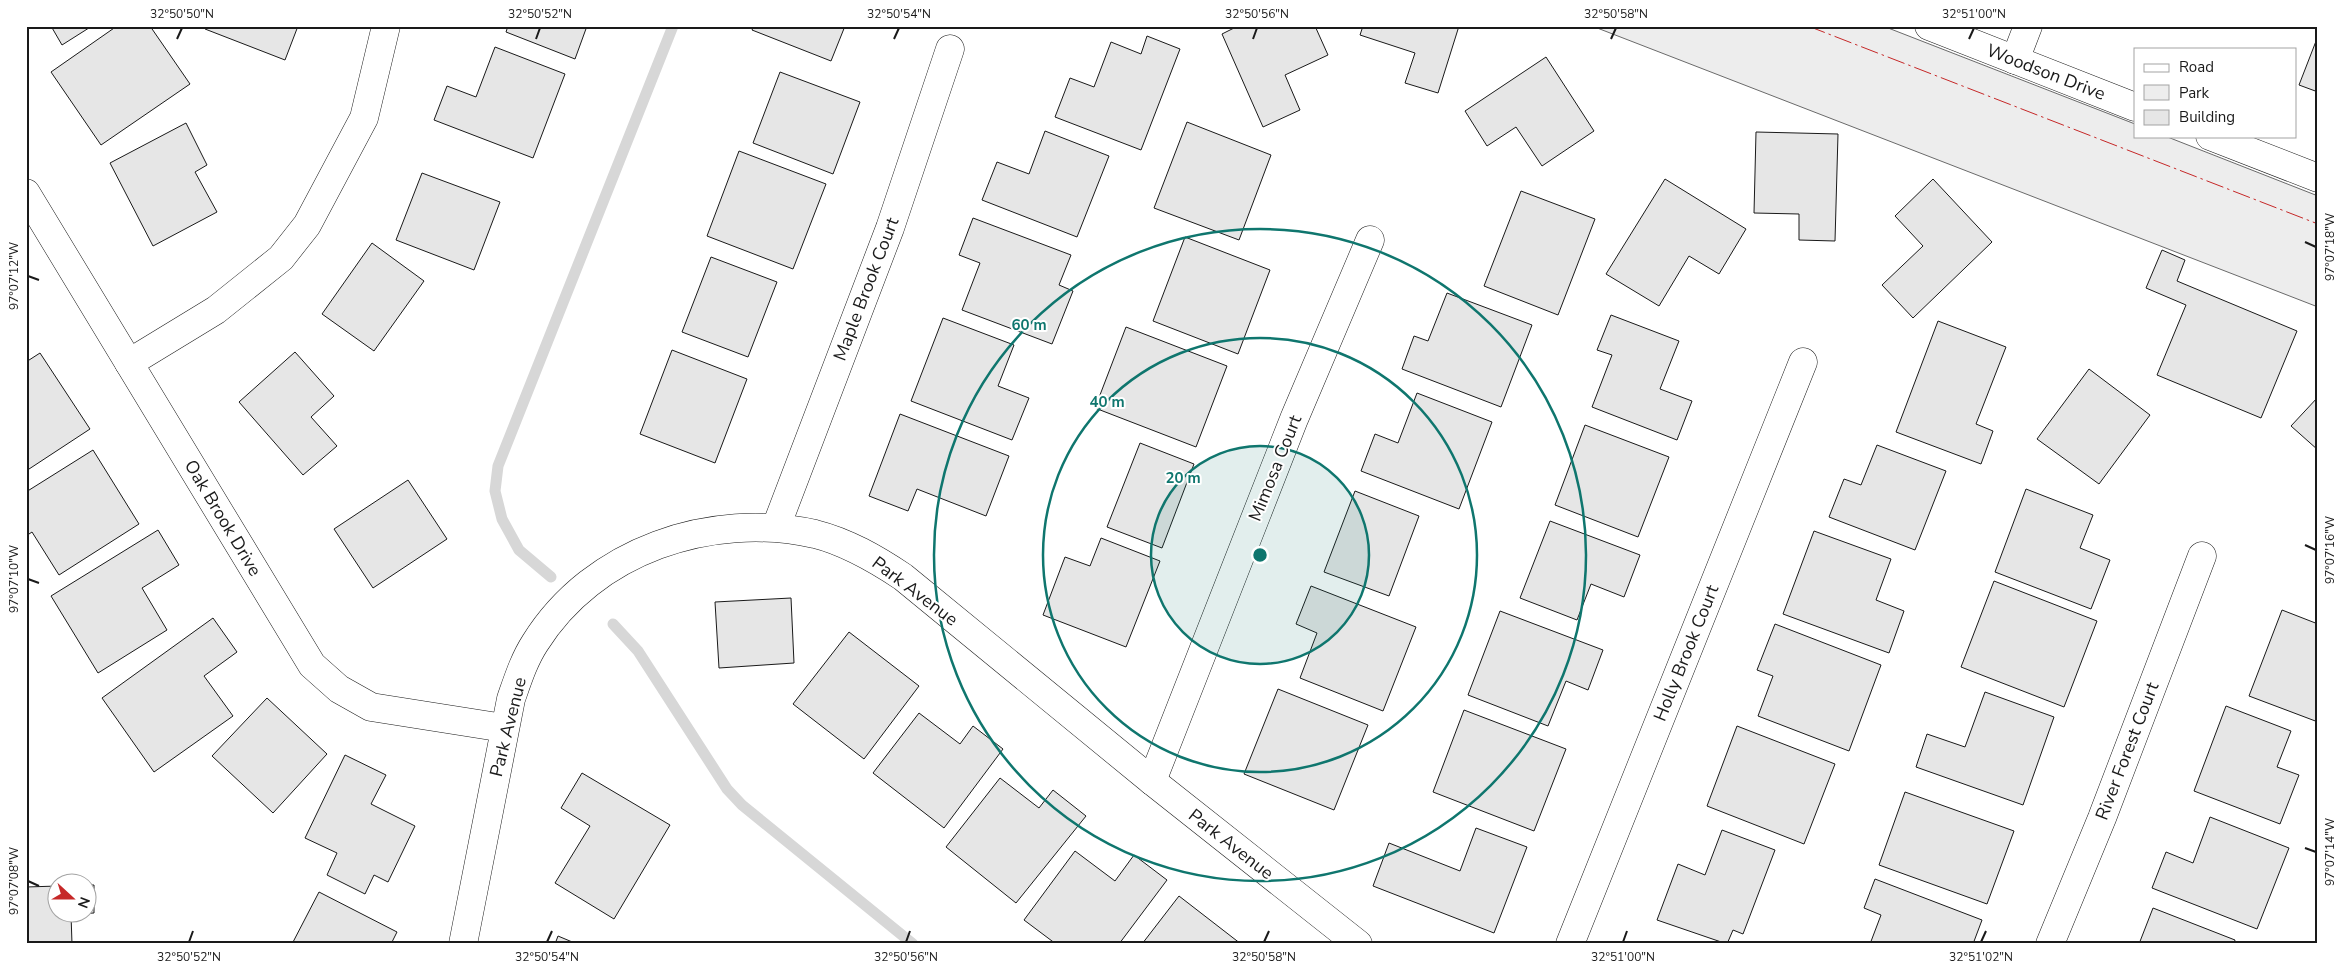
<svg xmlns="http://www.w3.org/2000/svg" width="2344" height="970" viewBox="0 0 2344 970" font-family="'Nunito Sans',sans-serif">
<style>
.green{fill:#ededed;stroke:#6a6a6a}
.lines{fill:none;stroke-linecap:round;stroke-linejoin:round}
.stream{stroke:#d7d7d7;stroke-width:11}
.building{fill:#e6e6e6;stroke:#1a1a1a}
.minor-casing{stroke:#1a1a1a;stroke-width:29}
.minor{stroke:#fff;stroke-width:28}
.power{stroke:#c62828;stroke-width:1;stroke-dasharray:18 4 2.5 4;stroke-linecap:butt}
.ticks{fill:none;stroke:#1a1a1a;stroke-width:2}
.ring{fill:none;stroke:#0f766e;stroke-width:2.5}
.labels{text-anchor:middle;stroke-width:4;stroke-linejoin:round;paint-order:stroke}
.street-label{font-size:18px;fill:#1a1a1a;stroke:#fff}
.centre{fill:#0f766e;stroke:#fff;stroke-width:2.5}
.ring-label{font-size:15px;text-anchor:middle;font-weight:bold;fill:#0f766e;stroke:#fff;stroke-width:4;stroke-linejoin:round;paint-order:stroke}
.neatline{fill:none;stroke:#1a1a1a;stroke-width:2}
.ticks-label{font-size:12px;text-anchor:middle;fill:#1a1a1a}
</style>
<rect width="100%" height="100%" fill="#fff"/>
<polygon class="green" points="1592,26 1883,26 2135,124 2135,136 2165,136 2318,196 2318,307"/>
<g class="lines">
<g class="stream">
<polyline points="551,577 519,550 502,519 495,491 498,466 673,26"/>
<polyline points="613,624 638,651 727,789 742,805 913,944"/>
</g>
</g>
<g class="building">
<polygon points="51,26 92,26 62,45"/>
<polygon points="117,26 150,26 190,84 101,145 51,72"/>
<polygon points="207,26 298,26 285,60 205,29"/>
<polygon points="508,26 587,26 575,59 506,32"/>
<polygon points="754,26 845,26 831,61 752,30"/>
<polygon points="1238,26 1315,26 1328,55 1285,75 1300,110 1263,127 1222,34"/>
<polygon points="1363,26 1459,26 1438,93 1405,83 1415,53 1360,35"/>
<polygon points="1147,36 1180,49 1141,150 1055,117 1070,78 1094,87 1111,42 1141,54"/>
<polygon points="2318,36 2318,92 2299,85"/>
<polygon points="495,47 565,74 533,158 434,120 447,86 476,97"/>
<polygon points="1546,57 1594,131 1542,166 1516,127 1487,146 1465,111"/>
<polygon points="780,72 860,102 833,174 753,143"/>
<polygon points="1187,122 1271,155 1239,240 1154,208"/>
<polygon points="186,123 207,165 195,172 217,212 153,246 110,163"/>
<polygon points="1045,131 1109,156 1077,237 982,200 997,162 1029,174"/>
<polygon points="1756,132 1838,134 1835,241 1799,240 1799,214 1754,213"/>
<polygon points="739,151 826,184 793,269 707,236"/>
<polygon points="422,173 500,202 474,270 396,240"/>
<polygon points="1665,179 1746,229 1719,274 1689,256 1659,306 1606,274"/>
<polygon points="1933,179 1992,242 1913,318 1882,285 1923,246 1895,216"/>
<polygon points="1521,191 1595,219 1558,315 1484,286"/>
<polygon points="973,218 1071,255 1059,285 1073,291 1052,344 962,310 980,263 959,255"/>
<polygon points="1185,237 1270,270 1238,354 1153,321"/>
<polygon points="372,243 424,281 374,351 322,314"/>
<polygon points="2162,250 2185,260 2177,281 2297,331 2261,418 2157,375 2186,305 2146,288"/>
<polygon points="711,257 777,282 748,357 682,332"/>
<polygon points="1447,293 1532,325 1501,407 1402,369 1414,336 1428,341"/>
<polygon points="1611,315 1679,341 1660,389 1692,401 1677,440 1592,407 1612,355 1597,350"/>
<polygon points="943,318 1014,345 998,386 1029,398 1012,440 911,401"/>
<polygon points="1938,321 2006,347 1976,424 1993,431 1981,464 1896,432"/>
<polygon points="1126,327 1227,366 1196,447 1095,408"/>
<polygon points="672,350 747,379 715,463 640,434"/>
<polygon points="295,352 334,396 311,417 337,446 303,475 239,402"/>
<polygon points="40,353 90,429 26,471 26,362"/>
<polygon points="2089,369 2150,415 2099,484 2037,439"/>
<polygon points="1417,393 1492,422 1459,509 1361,471 1375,434 1398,443"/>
<polygon points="2318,397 2318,450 2291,426"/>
<polygon points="900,414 1009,456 986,516 917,489 908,511 869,496"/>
<polygon points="1585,425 1669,457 1638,537 1555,505"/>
<polygon points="1140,443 1194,464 1162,548 1107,527"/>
<polygon points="1877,445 1946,471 1915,550 1829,517 1844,479 1861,485"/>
<polygon points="93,450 139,524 59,575 32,532 26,536 26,492"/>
<polygon points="408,480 447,539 373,588 334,529"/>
<polygon points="2026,489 2093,515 2080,548 2110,560 2091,609 1995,572"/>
<polygon points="1355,491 1419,516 1389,596 1324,572"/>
<polygon points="1550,521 1640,555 1624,597 1591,584 1577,620 1520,598"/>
<polygon points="158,530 179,565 142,588 167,630 98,673 51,596"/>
<polygon points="1814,531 1891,559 1876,600 1904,611 1889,653 1783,614"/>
<polygon points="1101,538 1160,561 1126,647 1043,615 1065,557 1090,566"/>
<polygon points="1994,581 2097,621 2064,707 1961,667"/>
<polygon points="1311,586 1416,627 1383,711 1300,678 1317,633 1296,624"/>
<polygon points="791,598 794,663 719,668 715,602"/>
<polygon points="2282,610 2318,624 2318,722 2249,696"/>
<polygon points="1500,611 1603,650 1588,690 1566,681 1548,726 1468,695"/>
<polygon points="213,618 237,652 204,676 233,716 154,772 102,698"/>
<polygon points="1775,624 1881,665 1849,751 1758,716 1773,676 1757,670"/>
<polygon points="849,632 919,686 864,759 793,704"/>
<polygon points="1278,689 1368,725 1334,810 1244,774"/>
<polygon points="1985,692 2054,717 2023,805 1916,767 1927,734 1965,747"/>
<polygon points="267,698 327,754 273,813 212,756"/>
<polygon points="2226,706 2291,731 2277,767 2299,775 2280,824 2194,791"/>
<polygon points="1464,710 1566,749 1534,831 1433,792"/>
<polygon points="919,713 960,744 973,726 1003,749 944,828 873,773"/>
<polygon points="1737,726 1835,764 1804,844 1707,806"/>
<polygon points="345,755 386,775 371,804 415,826 388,882 374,875 365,894 327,875 337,853 305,838"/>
<polygon points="582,773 670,825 614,919 555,883 590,826 561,808"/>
<polygon points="1000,778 1039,808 1053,790 1086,816 1016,903 946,847"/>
<polygon points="1905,792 2014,831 1987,904 1879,865"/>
<polygon points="2210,817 2289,848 2257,929 2152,888 2166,852 2193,863"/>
<polygon points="1476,828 1527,847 1494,933 1373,886 1389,843 1460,871"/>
<polygon points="1722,830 1775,850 1743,934 1733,930 1727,944 1657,920 1678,864 1705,875"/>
<polygon points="1075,851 1115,881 1134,855 1167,880 1119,944 1056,944 1024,920"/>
<polygon points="1875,879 1982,920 1973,944 1870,944 1881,915 1864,908"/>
<polygon points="88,885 94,885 94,913 71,914 72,944 26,944 26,887 58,886 58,912 88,912"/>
<polygon points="319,892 397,932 391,944 292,944"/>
<polygon points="1179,896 1241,944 1142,944"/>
<polygon points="2153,908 2235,940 2234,944 2139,944"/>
<polygon points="558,936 577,944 555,944"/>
</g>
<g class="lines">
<g class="minor-casing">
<g id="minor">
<polyline points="1929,26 2135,107"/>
<polyline points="2015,60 2028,26"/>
<polyline points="2210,136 2318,178"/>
<polyline points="26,193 312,665 339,689 371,707 504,728"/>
<polyline points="129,363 216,310 281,258 307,225 364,118 386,26"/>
<polyline points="776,527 890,228 950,49"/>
<polyline points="1152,781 1294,419 1370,240"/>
<path d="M463,944L511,699C518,679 524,660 535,643C593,550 711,511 815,534C847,542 876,559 903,577L1152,781L1358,944"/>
<polyline points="1570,944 1803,362"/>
<polyline points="2050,944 2102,818 2202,556"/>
</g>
</g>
<use href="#minor" class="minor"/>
<polyline class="power" points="1808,26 2318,224"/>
</g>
<path class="ticks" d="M177,39L182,28M536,39L540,28M894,39L899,28M1253,39L1257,28M1611,39L1616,28M1969,39L1974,28M2305,242L2316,247M28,276L39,280M2305,545L2316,550M28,579L39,583M2305,848L2316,852M28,881L39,886M189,942L193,931M547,942L552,931M906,942L910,931M1264,942L1269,931M1623,942L1627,931M1981,942L1986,931"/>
<circle cx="1260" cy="555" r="109" fill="#0f766e" fill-opacity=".12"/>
<g class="ring">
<circle cx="1260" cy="555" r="109"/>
<circle cx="1260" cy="555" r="217"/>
<circle cx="1260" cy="555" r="326"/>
</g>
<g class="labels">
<g class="street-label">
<text transform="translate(2046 72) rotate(21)" y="6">Woodson Drive</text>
<text transform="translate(866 289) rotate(-69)" y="6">Maple Brook Court</text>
<text transform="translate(1275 468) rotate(-68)" y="6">Mimosa Court</text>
<text transform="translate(223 518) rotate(59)" y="6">Oak Brook Drive</text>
<text transform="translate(915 591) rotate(37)" y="6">Park Avenue</text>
<text transform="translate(1686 653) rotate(-68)" y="6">Holly Brook Court</text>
<text transform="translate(508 727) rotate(-76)" y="6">Park Avenue</text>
<text transform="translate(2127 751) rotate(-69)" y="6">River Forest Court</text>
<text transform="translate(1231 844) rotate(38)" y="6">Park Avenue</text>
</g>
</g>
<circle cx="1260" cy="555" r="8" class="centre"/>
<g class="ring-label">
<text x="1029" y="330">60 m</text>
<text x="1107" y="407">40 m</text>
<text x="1183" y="483">20 m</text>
</g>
<rect width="2344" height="970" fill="none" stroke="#ffffff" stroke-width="55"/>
<rect x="2134" y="48" width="162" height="90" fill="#ffffff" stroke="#a3a3a3"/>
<rect x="2144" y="64" width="25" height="8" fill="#ffffff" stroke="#a3a3a3"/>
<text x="2179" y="72" font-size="15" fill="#1a1a1a">Road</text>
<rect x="2144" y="85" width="25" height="15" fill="#ededed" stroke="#a3a3a3"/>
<text x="2179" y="98" font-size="15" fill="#1a1a1a">Park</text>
<rect x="2144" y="110" width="25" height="15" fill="#e6e6e6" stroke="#a3a3a3"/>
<text x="2179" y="122" font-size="15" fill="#1a1a1a">Building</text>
<g transform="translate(72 898) rotate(111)"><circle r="24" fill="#ffffff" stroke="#a3a3a3"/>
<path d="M0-4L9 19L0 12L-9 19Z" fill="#c62828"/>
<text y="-8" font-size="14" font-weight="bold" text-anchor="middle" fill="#1a1a1a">N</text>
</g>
<rect x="28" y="28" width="2288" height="914" class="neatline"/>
<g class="ticks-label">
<text x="182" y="18">32°50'50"N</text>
<text x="540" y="18">32°50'52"N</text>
<text x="899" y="18">32°50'54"N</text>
<text x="1257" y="18">32°50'56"N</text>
<text x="1616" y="18">32°50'58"N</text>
<text x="1974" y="18">32°51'00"N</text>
<text transform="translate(2330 247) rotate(-90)" y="4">97°07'18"W</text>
<text transform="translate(14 276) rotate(-90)" y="4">97°07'12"W</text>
<text transform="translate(2330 550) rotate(-90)" y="4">97°07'16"W</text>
<text transform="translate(14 579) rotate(-90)" y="4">97°07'10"W</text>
<text transform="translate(2330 852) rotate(-90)" y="4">97°07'14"W</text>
<text transform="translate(14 881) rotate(-90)" y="4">97°07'08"W</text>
<text x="189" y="961">32°50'52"N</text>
<text x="547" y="961">32°50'54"N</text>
<text x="906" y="961">32°50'56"N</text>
<text x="1264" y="961">32°50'58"N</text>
<text x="1623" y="961">32°51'00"N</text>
<text x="1981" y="961">32°51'02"N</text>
</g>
</svg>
